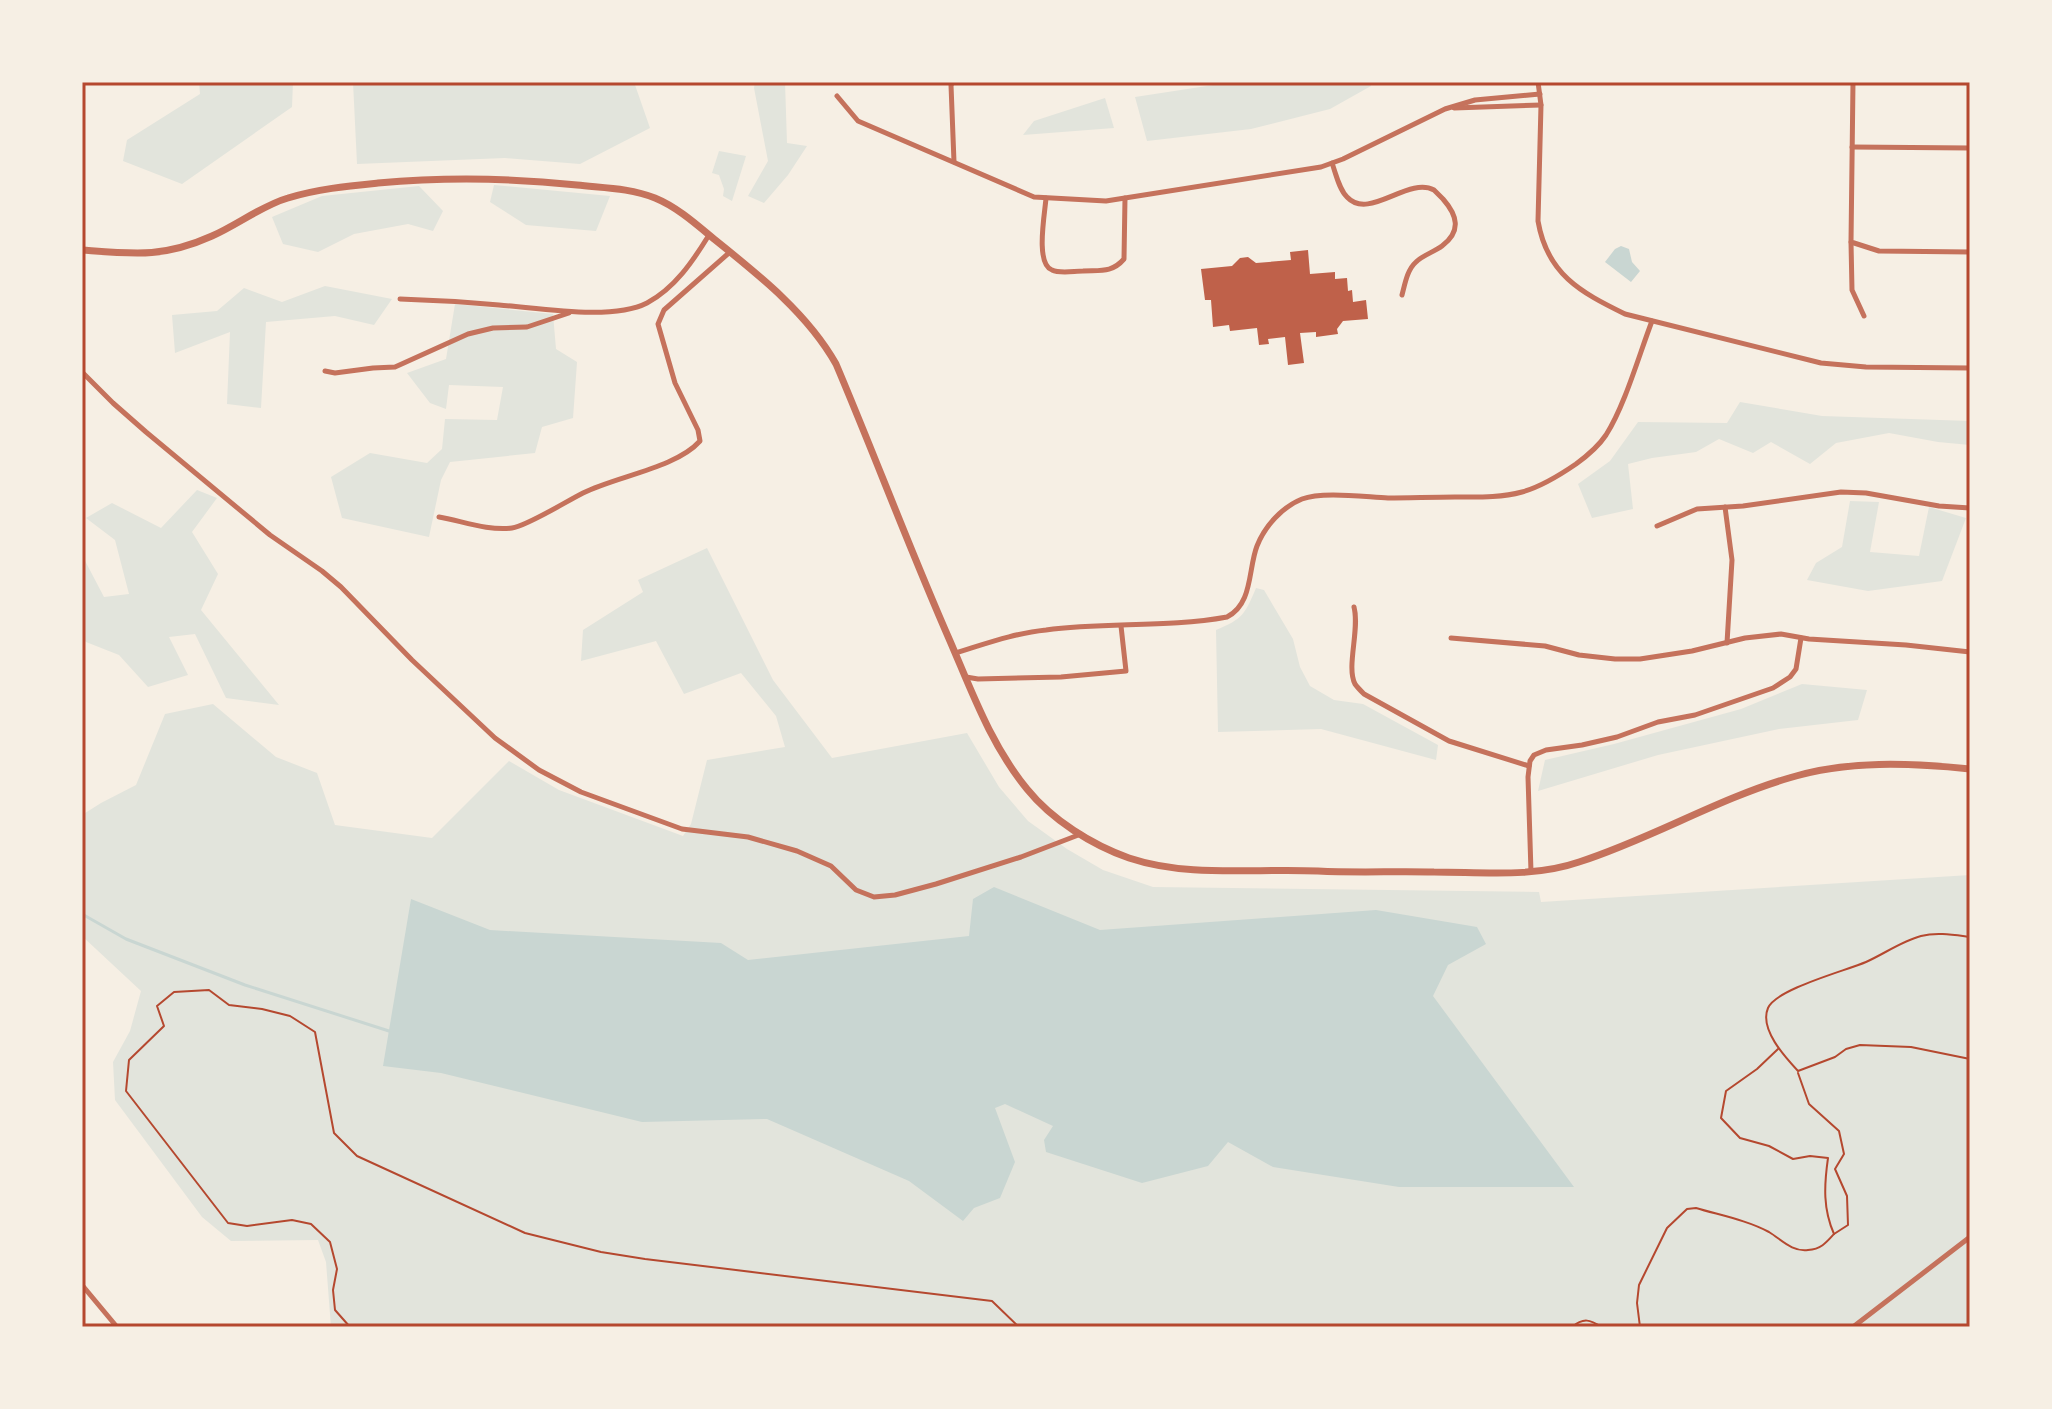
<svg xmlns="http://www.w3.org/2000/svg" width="2052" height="1409" viewBox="0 0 2052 1409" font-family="Ubuntu,sans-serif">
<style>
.green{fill:#e2e4dc}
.water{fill:#c9d6d2}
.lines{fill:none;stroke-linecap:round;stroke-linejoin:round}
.stream{stroke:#c9d6d2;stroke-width:3}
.building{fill:#bf614a}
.path{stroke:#b5482f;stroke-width:2}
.minor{stroke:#c5725c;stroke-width:5}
.tertiary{stroke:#c5725c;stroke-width:7}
.neatline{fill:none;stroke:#b5482f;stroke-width:3}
</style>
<rect width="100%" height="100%" fill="#f6efe4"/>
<g class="green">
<polygon points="199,82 293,82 292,107 182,184 123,161 127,140 200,94"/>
<polygon points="353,82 634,82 650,128 580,164 505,158 357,164"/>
<polygon points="755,82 785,82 787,143 807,146 788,175 764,203 748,196 768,161 754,88"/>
<polygon points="1233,82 1370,82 1371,86 1330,109 1251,129 1147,141 1135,97"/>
<polygon points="1105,98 1114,128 1023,135 1034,121"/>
<polygon points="719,151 746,156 732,201 723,196 724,189 719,175 712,173"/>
<polygon points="494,185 610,196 596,231 526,225 490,202"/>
<polygon points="419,186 443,211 433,231 408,224 354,234 318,252 283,244 272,217 322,196"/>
<polygon points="325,286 392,299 374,325 335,316 266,322 261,408 227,404 230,332 175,353 172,315 217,311 244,288 282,302"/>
<polygon points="455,304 553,314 556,349 577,362 573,418 542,427 535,453 450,462 441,480 429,537 342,518 331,477 370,453 427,463 442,449 445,419 497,420 503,387 449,385 446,409 430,403 407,373 446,359"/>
<polygon points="1740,402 1822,416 1970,421 1970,445 1938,442 1889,433 1836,443 1810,464 1771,442 1753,453 1719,439 1696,452 1652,458 1628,464 1633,509 1592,518 1578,484 1610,461 1638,422 1727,423"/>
<polygon points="197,490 217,498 192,532 218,574 201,610 279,705 226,698 195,634 169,637 188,675 148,687 119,655 86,642 82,637 82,555 104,597 129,594 115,540 86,518 112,503 161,528"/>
<polygon points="1850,501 1879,502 1870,552 1919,556 1929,507 1966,518 1942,581 1868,591 1807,580 1816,563 1842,547"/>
<polygon points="707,548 773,680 832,758 967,733 999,787 1028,821 1067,849 1103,870 1153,887 1539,892 1541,902 1970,875 1970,1327 331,1327 326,1262 318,1240 231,1241 202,1217 115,1100 113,1062 130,1031 141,991 82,936 82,815 101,803 136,785 165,714 213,704 276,757 317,773 335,825 432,838 509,761 559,790 683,836 691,824 707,760 785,747 776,716 741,673 684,694 656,641 581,661 583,630 643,592 638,580"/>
<path d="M1256,588L1264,590L1293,639L1300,667L1310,686L1334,700L1363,704L1438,745L1436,760L1321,729L1218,732L1216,630C1243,619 1245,614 1256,588Z"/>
<polygon points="1802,684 1867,690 1858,720 1779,729 1658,755 1538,791 1545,760 1614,744 1741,709"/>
</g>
<g class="water">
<polygon points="1621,246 1629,249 1632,262 1640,271 1631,282 1605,262 1615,249"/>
<polygon points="994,887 1100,930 1376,910 1477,927 1486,944 1448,965 1433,996 1574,1187 1399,1187 1273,1167 1228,1142 1208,1166 1142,1183 1046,1152 1044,1140 1053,1126 1005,1104 995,1108 1015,1162 1000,1198 974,1208 963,1221 909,1181 767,1119 642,1122 441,1073 383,1066 411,899 490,930 721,943 748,960 969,936 973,899"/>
</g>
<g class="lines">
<polyline class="stream" points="82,914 126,939 245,985 389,1031"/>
</g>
<polygon class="building" points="1308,250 1310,274 1335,272 1335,279 1347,278 1348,291 1352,290 1353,302 1366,300 1368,319 1343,321 1337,329 1338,334 1316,337 1316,332 1300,333 1304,363 1288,365 1285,337 1268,339 1269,344 1259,345 1257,328 1230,331 1229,325 1213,327 1211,300 1205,300 1201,269 1232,266 1240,258 1248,257 1256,263 1291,260 1290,252"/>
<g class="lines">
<g class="path">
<path d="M1970,937C1954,935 1937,932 1921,936C1902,941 1884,954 1866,962C1845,971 1776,989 1768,1008C1759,1029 1785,1057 1798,1071L1835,1057L1846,1049L1860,1045L1911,1047L1970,1059"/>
<polyline points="1798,1073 1809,1104 1839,1131 1844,1154 1835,1169 1847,1196 1848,1225 1834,1234"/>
<polyline points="350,1327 335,1310 333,1290 337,1269 330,1242 311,1224 292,1220 247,1226 228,1223 126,1091 129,1060 164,1026 157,1006 174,992 209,990 229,1005 262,1009 290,1016 315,1032 334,1133 357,1156 525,1233 601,1252 645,1259 992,1301 1019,1327"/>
<path d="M1572,1327C1584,1317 1590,1320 1602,1327"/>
<path d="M1640,1327L1637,1303L1639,1285L1667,1228L1687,1209L1696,1208C1719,1215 1747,1220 1769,1232C1782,1240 1792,1252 1808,1250C1821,1249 1826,1243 1834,1234C1823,1209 1824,1186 1828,1158L1810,1156L1793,1159L1769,1146L1740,1138L1721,1118L1726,1091L1757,1069L1778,1049"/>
</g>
<g class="minor">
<polyline points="953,82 951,85 954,162"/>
<path d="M1538,82L1541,105L1538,221C1547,274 1580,292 1625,314L1821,363L1866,367L1970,368"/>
<polyline points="1853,82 1851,242 1879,251 1970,252"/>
<polyline points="837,96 858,121 1034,197 1106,201 1321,167 1343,159 1445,109 1475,100 1540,94"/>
<polyline points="1454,108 1541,105"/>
<polyline points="1852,147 1970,148"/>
<path d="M1332,163C1336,174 1339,189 1347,197C1369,221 1408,176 1434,190C1435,191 1442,198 1443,199C1457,215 1462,231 1442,246C1434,252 1423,255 1416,262C1407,270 1405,284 1402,295"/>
<path d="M1046,198C1045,213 1035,264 1052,270C1060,274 1074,271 1083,271C1100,270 1112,273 1124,259L1125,198"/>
<polyline points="1851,242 1852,290 1864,316"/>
<path d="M400,299C433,300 466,302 499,305C539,308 612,321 647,303C675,288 693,261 709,235"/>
<polyline points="325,371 335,373 373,368 395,367 468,334 493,328 527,327 569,313"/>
<polyline points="82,372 113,403 146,432 270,535 322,571 341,587 412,660 495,738 539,770 581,792 682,829 748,837 797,851 831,866 856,890 874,897 895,895 936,884 1021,857 1081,834"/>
<polyline points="1725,507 1732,560 1727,643"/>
<path d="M439,517C462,521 488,531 512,528C527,526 567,501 583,493C617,476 676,468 700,441L698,430L675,383L658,324L664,310L730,252"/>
<polyline points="1657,526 1697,509 1743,506 1841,492 1866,493 1939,506 1970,508"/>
<path d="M1354,607C1360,629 1346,667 1355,684C1357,687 1362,692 1364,694L1449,741L1529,766"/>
<polyline points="1451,638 1545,646 1579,655 1615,659 1640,659 1692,651 1745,638 1781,634 1809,639 1906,645 1970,652"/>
<path d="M955,653C985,644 1015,633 1046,630C1106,622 1168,628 1227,617C1253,604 1248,569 1257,546C1265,526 1282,507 1302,499C1322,491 1365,497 1388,498C1410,498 1432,497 1455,497C1477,497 1500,498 1522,492C1540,487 1560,475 1576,464C1587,456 1598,447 1606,435C1625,405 1639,355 1652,321"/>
<polyline points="966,677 978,679 1061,677 1126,671 1121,626"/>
<polyline points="1531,872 1528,777 1530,761 1534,755 1546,750 1582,745 1617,737 1658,722 1695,715 1773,688 1790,677 1796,669 1801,638"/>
<polyline points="82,1285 117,1327"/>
<polyline points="1853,1327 1970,1237"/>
</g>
<path class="tertiary" d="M82,250C134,254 163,258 212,236C237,225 263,205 288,198C317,189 348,186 378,183C445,177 511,178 577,185C604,188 630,188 655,198C677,207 696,224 714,239C759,275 808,314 836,364C875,456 910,550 950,641C972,692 991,745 1027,789C1052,820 1092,845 1129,858C1189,878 1255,868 1318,871C1356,873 1395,871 1434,872C1482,872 1533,878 1579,862C1651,839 1717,799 1789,778C1847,760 1911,763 1970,769"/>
</g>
<rect width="2052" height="1409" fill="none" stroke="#f6efe4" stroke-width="168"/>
<rect x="84" y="84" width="1884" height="1241" class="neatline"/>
</svg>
